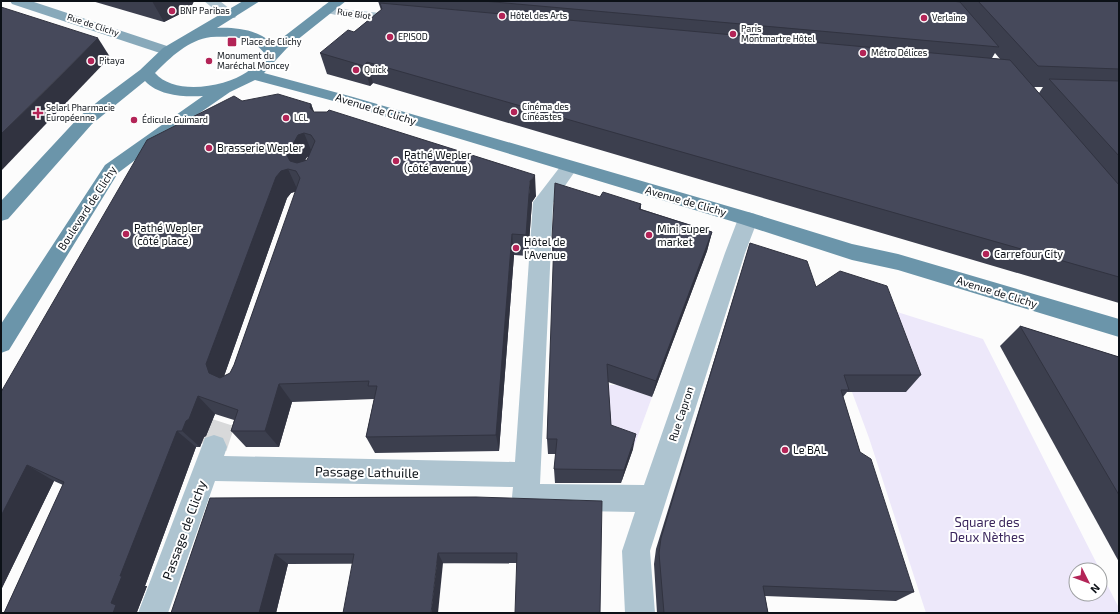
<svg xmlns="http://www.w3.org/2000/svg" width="1120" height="614" viewBox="0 0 1120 614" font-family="'Exo 2',sans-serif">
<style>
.green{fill:#ede8fa}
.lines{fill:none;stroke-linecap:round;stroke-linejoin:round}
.street-tunnel{stroke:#d8d9da;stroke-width:26;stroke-dasharray:26 14;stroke-linecap:butt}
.street{fill:#aec4d0;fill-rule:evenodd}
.secondary{fill:#88a9ba;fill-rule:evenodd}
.primary{fill:#6b95aa;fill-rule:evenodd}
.wall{fill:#3c3f4e;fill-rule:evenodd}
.shaded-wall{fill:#313340}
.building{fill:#46495b;stroke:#313340;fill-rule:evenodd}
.poi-dot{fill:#b32457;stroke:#fff;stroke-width:1.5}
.labels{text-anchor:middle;stroke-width:4;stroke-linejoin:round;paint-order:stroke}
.far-poi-label{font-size:9px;fill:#0c1117;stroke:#fff;text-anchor:start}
.far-street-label{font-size:9px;fill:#0c1117;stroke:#fff}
.street-label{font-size:11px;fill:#0c1117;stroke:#fff}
.poi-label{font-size:11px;fill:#0c1117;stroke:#fff;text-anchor:start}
.near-street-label{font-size:13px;fill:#0c1117;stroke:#fff}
.near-park-label{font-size:13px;fill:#3b265d;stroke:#fff}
</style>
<rect width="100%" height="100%" fill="#fcfcfc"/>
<g class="green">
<polygon points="875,305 983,339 1100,570 1076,570 1076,594 1100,594 1100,571 1119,608 1119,613 926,613 869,438 852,392 905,392"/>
<polygon points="606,385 617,385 652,397 633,449 609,440"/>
</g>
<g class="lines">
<polyline class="street-tunnel" points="214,447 233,389"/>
<g class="street">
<polygon points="204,1 220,1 237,15 235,18 225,18"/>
<polygon points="328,5 349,10 403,15 408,16 410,19 408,22 403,23 349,18 323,12 321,9 323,6"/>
<polygon points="569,161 575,163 578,167 553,203 540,484 644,485 725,253 738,219 741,214 748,212 755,214 758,219 745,253 650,551 655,613 625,613 622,551 635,512 526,510 516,506 512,497 513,487 215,481 168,613 138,613 205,438 214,435 223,438 227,447 224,456 515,462 533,202 563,163"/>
</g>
<polygon class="secondary" points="10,1 31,1 173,48 176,51 173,54 163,54 12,4"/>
<path class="primary" d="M243,1H260L217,28C235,27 261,30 273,45L330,1H346L287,48L264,73L353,97L755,214L852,244L898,254L1119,319V337L898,270L852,260L741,224L341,103L255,80L230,92L175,130L118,173L9,350L1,353V324L105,165L203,96C184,97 159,96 145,81L92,124L8,219L1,221V201L80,116L101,99L140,70L163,48ZM211,37C231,36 252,36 265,54C259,60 253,67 247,72C225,87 175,96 155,73C171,57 188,40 211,37Z"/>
</g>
<g class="wall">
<polygon points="92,1 194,1 190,9 164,22"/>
<path d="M378,1H1119V303L373,83L370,86L327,74L320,53L354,32L381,10ZM995,53L1000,59L992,58ZM1034,87H1043L1039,93Z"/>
<path d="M242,101L311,104L314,112L536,196L532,202L528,256L514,255L499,451L375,453L366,437L374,399L292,402L279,447H246L231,431L234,420L215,414L206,436L204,437L200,447H196L145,586H147L137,612L4,613L63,485L54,481L1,590V392ZM309,156L307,160L304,161L307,157ZM296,191L234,365L230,373L224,376L287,198L291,193Z"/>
<polygon points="600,197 641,204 641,209 712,232 707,251 652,397 608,382 611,425 633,449 621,483 555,483 554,469 556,454 548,454 547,439 554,257 552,257 552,238"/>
<polygon points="750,243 816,287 921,375 906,392 847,392 843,397 860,452 914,592 896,601 765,596 768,613 657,613 654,564 656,549 744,263"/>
<polygon points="1020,326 1119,357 1119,562 1000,346"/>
<polygon points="476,497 600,613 516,563 288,564 276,613 171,613 210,498"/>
</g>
<g class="shaded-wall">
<polygon points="152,1 194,1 190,9 164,22"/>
<polygon points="98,38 110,57 1,171 1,134"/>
<polygon points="367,62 373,83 370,86 364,66"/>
<polygon points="311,104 319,125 310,108"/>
<polygon points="304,133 313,155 307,157 298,174 296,171 294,171 287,155 298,135"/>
<polygon points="288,169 298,191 291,193 287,198 222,382 209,373 206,364 276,177 281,171"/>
<polygon points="535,175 536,196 532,202 528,256 526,235 530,181"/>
<polygon points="712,232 707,251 652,397 656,381"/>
<polygon points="512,234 514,255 499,451 496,435"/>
<polygon points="279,384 292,402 279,447 265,431"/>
<polygon points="198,396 215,414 206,436 204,437 200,447 182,431 186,421"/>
<polygon points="177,431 196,447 145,586 147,586 137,612 138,613 113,613 111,603 120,576"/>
<polygon points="636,434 633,449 621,483 624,470"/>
<polygon points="27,465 54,481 1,590 1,516"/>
<polygon points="438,553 443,563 438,613 431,613"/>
<polygon points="275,554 288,564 276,613 259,613"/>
</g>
<g class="building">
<polygon points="483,1 952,1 960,2 999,47"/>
<polygon points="978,1 1119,1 1119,69 1038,66"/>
<polygon points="380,3 1010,60 1119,185 1119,277 367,62 364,66 320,53 348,30 354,32 382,9"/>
<polygon points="1,7 98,38 1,134"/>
<polygon points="1049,79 1119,81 1119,156"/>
<path d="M278,94L311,104L310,108L314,112H327L329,110L535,175L530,181L526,235L512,234L496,435L366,437L377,386H368L369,381L279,384L265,431H231L238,410L198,396L189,419L186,421L182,431H177L120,576H122L111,603L116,605L113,613H4L64,482L27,465L1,516V392L147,140L234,96L242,101ZM304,133L311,135L315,141L307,160L297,163L290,161L287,155L298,135ZM288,169L296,171L300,178L234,365L230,373L220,378L209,373L206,364L276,177L281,171Z"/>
<polygon points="555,183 600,197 603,192 641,204 639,209 712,232 656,381 607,364 611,425 636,434 624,470 554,469 557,439 547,439 554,238 552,238"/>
<polygon points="750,243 807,261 816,287 840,271 887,286 921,375 844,375 849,390 841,390 860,452 871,459 914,592 763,586 768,613 664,613 659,553 661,538"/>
<polygon points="1020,326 1119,357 1119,495"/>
<polygon points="476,497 602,501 600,613 515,613 517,553 438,553 431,613 343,613 354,554 275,554 259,613 171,613 210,498"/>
</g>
<g class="poi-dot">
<circle cx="172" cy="11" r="4"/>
<circle cx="502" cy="16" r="4"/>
<circle cx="924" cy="18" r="4"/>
<circle cx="733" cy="34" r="4"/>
<circle cx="390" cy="37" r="4"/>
<rect x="227" y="37" width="10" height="10" rx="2"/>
<circle cx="863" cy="53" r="4"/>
<circle cx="91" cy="61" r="4"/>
<circle cx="209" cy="61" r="4"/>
<circle cx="356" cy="70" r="4"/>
<circle cx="514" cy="112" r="4"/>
<path d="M36 107h4v4h4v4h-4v4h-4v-4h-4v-4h4z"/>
<circle cx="286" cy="118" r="4"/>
<circle cx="134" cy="120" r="4"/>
<circle cx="209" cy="148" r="4"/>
<circle cx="396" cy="161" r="4"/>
<circle cx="126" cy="234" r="4"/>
<circle cx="649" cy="235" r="4"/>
<circle cx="516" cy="248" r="4"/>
<circle cx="986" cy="254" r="4"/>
<circle cx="785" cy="450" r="4"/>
</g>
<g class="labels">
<g class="far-poi-label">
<text x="180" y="14">BNP Paribas</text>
<text x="510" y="19">Hôtel des Arts</text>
<text x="932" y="21">Verlaine</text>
<text x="741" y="32">Paris<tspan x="741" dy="10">Montmartre Hôtel</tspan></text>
<text x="398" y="40">EPISOD</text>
<text x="241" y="45">Place de Clichy</text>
<text x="871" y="56">Métro Délices</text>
<text x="217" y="59">Monument du<tspan x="217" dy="10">Maréchal Moncey</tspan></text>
<text x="99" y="64">Pitaya</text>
<text x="364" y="73">Quick</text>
<text x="522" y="110">Cinéma des<tspan x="522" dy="10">Cinéastes</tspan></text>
<text x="46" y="111">Selarl Pharmacie<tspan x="46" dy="10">Européenne</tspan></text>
<text x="294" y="121">LCL</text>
<text x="142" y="123">Édicule Guimard</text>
</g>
<g class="far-street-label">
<text transform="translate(354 14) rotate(8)" y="3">Rue Biot</text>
<text transform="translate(93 25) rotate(18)" y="3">Rue de Clichy</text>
</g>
<g class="street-label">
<text transform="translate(376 109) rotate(17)" y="4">Avenue de Clichy</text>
<text transform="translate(686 201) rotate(16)" y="4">Avenue de Clichy</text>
<text transform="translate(87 208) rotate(-57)" y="4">Boulevard de Clichy</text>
<text transform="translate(997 292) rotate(17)" y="4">Avenue de Clichy</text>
<text transform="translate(681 414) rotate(-72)" y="4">Rue Capron</text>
</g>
<g class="poi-label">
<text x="217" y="152">Brasserie Wepler</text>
<text x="404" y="159">Pathé Wepler<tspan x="404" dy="13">(côté avenue)</tspan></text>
<text x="134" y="232">Pathé Wepler<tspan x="134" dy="13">(côté place)</tspan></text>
<text x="657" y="233">Mini super<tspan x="657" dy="13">market</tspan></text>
<text x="524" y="246">Hôtel de<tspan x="524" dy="13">l'Avenue</tspan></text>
<text x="994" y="258">Carrefour City</text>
<text x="793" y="454">Le BAL</text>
</g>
<g class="near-street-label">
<text transform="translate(367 472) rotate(1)" y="5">Passage Lathuille</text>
<text transform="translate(184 530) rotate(-70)" y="5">Passage de Clichy</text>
</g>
<g class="near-park-label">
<text x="987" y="527">Square des<tspan x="987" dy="15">Deux Nèthes</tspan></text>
</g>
</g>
<rect width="1120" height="614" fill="none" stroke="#0c1117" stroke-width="4"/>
<g transform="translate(1088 582) rotate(132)"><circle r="19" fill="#ffffff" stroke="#9ea0a2"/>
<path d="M0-3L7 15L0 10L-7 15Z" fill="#b32457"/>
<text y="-6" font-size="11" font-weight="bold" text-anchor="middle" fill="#0c1117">N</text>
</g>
</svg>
